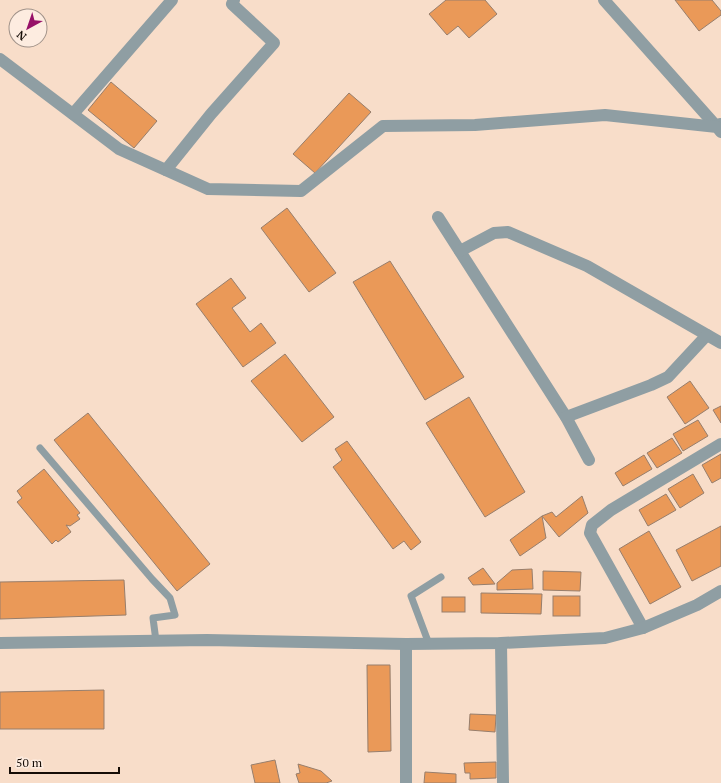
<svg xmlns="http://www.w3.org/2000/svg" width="721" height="783" viewBox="0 0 721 783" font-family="'PT Serif',serif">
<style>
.building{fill:#ea9958;stroke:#977e6c}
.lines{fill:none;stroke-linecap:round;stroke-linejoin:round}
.lane{stroke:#8f9ea3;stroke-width:7}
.street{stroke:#8f9ea3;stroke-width:12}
</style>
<rect width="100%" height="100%" fill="#f8ddc9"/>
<g class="building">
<polygon points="446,0 485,0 497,14 469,38 458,26 447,35 429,14"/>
<polygon points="675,0 712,0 721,11 721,15 699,31"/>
<polygon points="111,82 157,121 134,148 88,110"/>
<polygon points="349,93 371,112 315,173 293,154"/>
<polygon points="287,208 336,273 309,292 261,228"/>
<polygon points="390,261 464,377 425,400 353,282"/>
<polygon points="231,278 246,298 232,308 250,332 261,323 276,343 243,367 196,304"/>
<polygon points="285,354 334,417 302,442 251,381"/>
<polygon points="690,381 709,408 685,424 667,397"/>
<polygon points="469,397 525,492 485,517 426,423"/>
<polygon points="721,406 721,423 713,410"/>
<polygon points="88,413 210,564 177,591 54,440"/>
<polygon points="698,420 708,436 683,451 673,434"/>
<polygon points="672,438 682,453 657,468 647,453"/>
<polygon points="347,441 421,542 411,550 404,541 393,549 333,467 342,460 335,449"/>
<polygon points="721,454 721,478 712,483 702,465"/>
<polygon points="644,455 652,469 623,486 615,473"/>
<polygon points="44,469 80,513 77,515 80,519 70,526 66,525 71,532 58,542 56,540 52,544 17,502 22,498 17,491"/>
<polygon points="693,474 704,493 680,508 668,489"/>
<polygon points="666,494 676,510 648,526 639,510"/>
<polygon points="582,496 588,513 559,537 542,516 552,512 556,517"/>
<polygon points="542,516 546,538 520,556 510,540"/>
<polygon points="721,526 721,566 692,581 676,550"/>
<polygon points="649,531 681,587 650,604 619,549"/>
<polygon points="483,568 495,584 473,585 468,578"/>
<polygon points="532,569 533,589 497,590 497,583 512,570"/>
<polygon points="543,571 581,572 580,591 543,590"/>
<polygon points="124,580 126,615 0,619 0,582"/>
<polygon points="481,593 542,594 541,614 481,613"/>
<rect x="553" y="596" width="27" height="20"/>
<rect x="442" y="597" width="23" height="15"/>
<polygon points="367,665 390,665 391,751 368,752"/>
<polygon points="104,690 104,729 0,729 0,692"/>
<polygon points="470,714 496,715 495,732 469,730"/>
<polygon points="275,760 280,783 255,783 251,765"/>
<polygon points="496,762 496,778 470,779 470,773 465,773 464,763"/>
<polygon points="298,764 321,771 332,781 326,783 299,783 296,774 300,773"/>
<polygon points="425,772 456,774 456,783 424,783"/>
</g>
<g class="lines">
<g class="lane">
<polyline points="40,448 152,579 170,598 175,615 153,618 156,641"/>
<polyline points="429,644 411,596 441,577"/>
</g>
<g class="street">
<polyline points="604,0 717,127 720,124"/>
<polyline points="0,59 119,149 208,189 301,191 383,126 475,125 605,115 717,127 721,132"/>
<polyline points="73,114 172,0"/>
<polyline points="166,170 211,114 274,43 232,4 234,0"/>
<polyline points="438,217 566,417 589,460"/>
<polyline points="460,251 494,233 508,232 587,266 721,343"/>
<polyline points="566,417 651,385 668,377 707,335"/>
<polyline points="643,628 590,533 592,525 611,510 721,444"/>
<polyline points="0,643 207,640 406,644 501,643 605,638 643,628 697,605 721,591"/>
<polyline points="501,643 503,783"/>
<polyline points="406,644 406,783"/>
</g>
</g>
<g transform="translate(28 28) rotate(220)"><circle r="19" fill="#fdece0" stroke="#a09289"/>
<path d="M0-3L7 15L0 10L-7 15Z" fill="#971168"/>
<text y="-6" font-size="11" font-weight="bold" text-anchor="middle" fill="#150c06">N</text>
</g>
<path d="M10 767v6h109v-6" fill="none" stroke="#150c06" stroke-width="2"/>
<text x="16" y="767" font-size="12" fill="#150c06" stroke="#fdece0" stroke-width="3" paint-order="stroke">50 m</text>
</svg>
